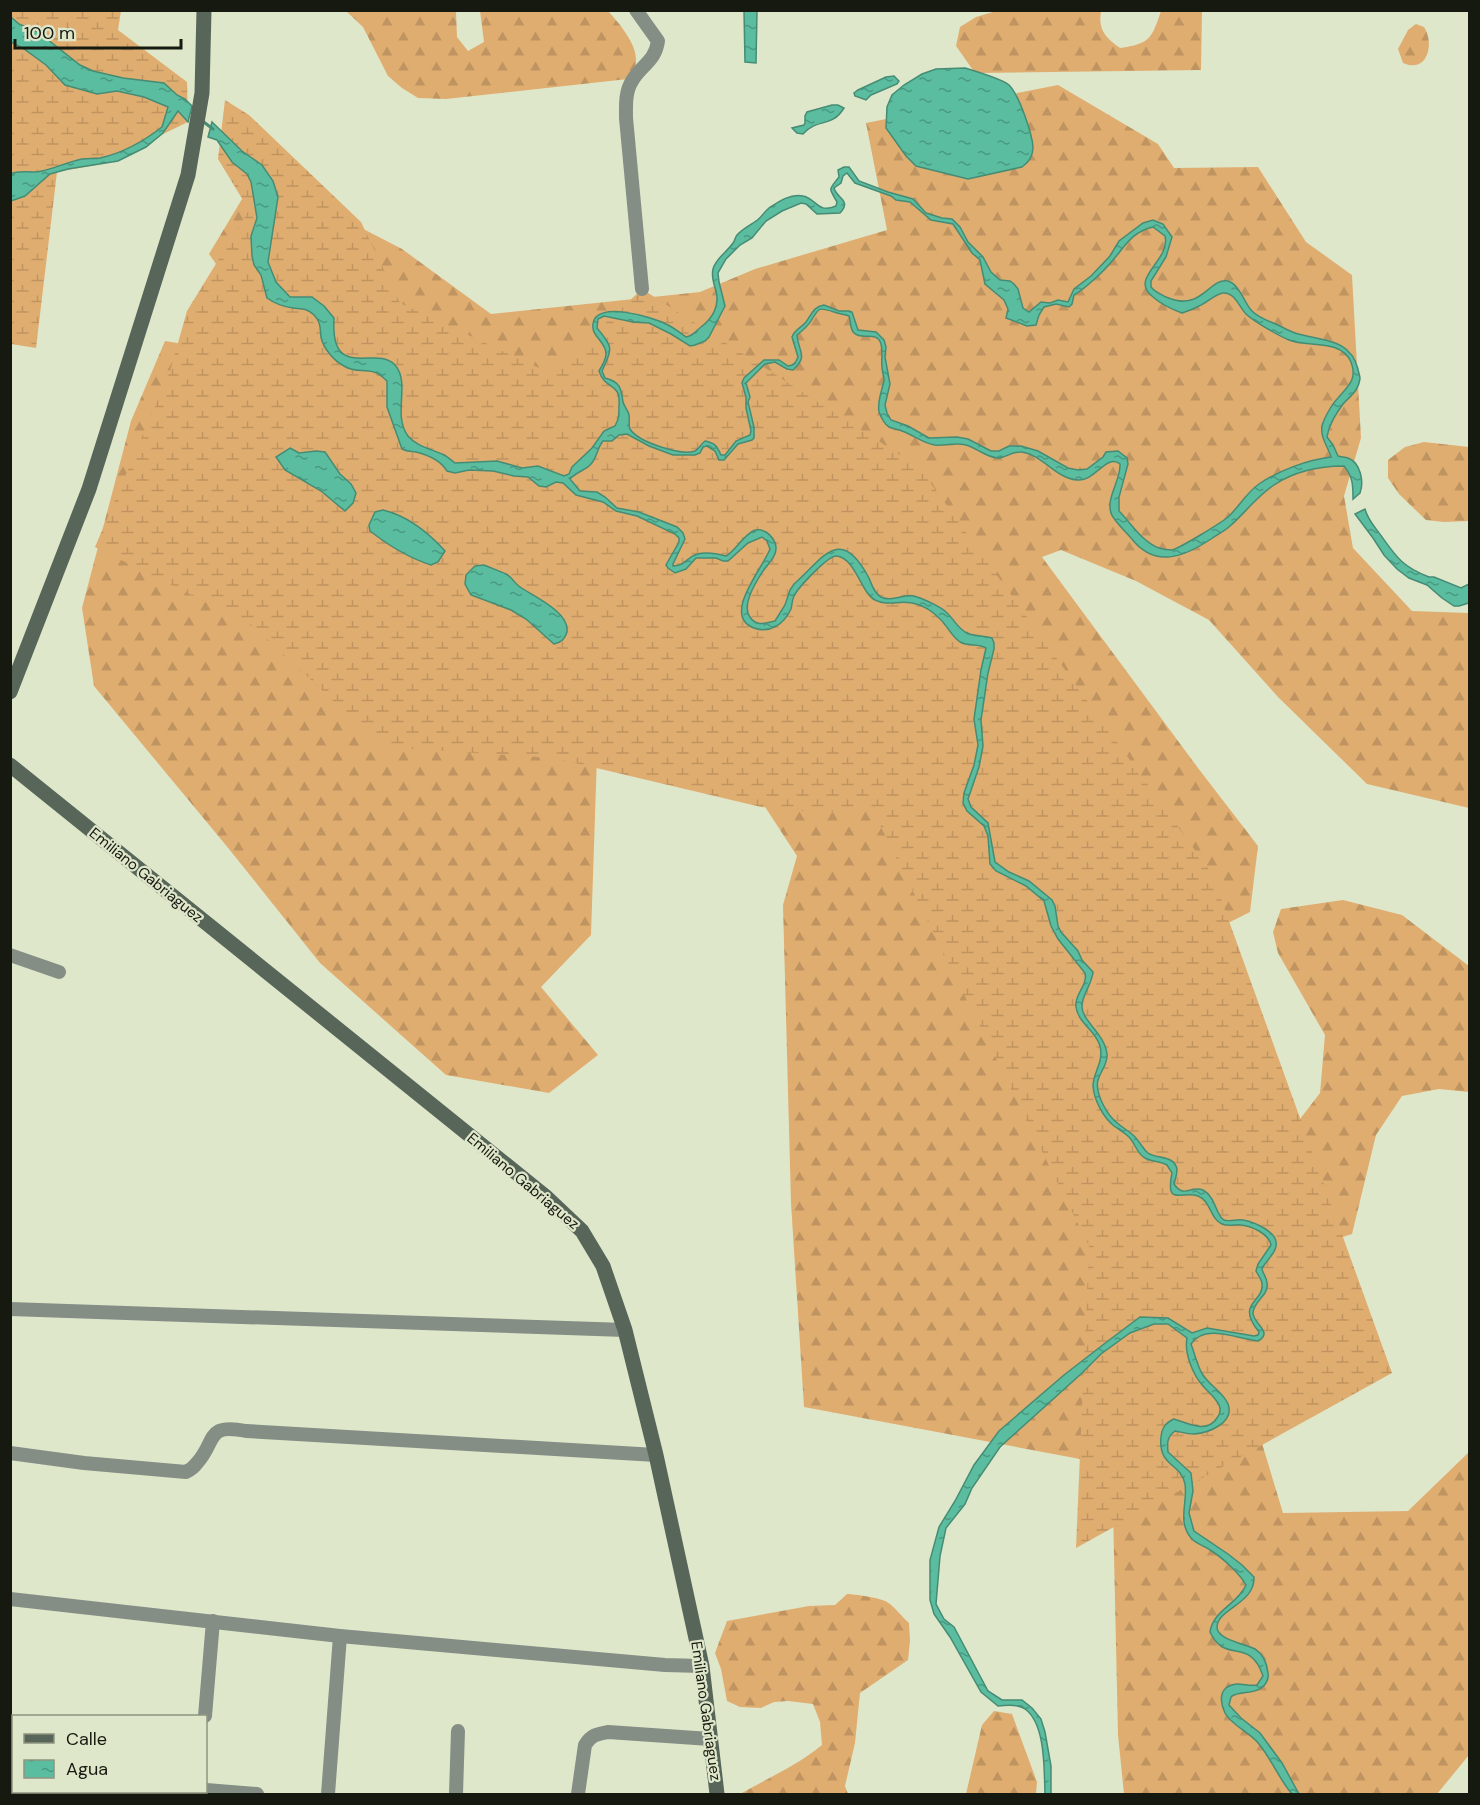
<svg xmlns="http://www.w3.org/2000/svg" width="1480" height="1805" viewBox="0 0 1480 1805" font-family="'DM Sans',sans-serif">
<style>
.forest{fill:url(#forest-firs)}
.wetland{fill:url(#wetland-marsh)}
.water{fill:url(#water-ripples);stroke:#468c74;stroke-width:1.5;fill-rule:evenodd}
.lines{fill:none;stroke-linecap:round;stroke-linejoin:round}
.stream{stroke:#468c74;stroke-width:3}
.street{stroke:#858e85;stroke-width:14}
.secondary{stroke:#586659;stroke-width:15}
.labels{text-anchor:middle;stroke-width:4.5;stroke-linejoin:round;paint-order:stroke}
.street-label{font-size:15px;fill:#16190f;stroke:#dfe7cb}
</style>
<defs>
<pattern id="forest-firs" width="22" height="20" patternUnits="userSpaceOnUse" patternTransform="scale(1.5)"><rect width="22" height="20" fill="#e0ad70"/><path d="M5 1l3.5 6h-7zM16 11l3.5 6h-7z" fill="#bf9460"/></pattern>
<pattern id="wetland-marsh" width="20" height="14" patternUnits="userSpaceOnUse" patternTransform="scale(1.5)"><rect width="20" height="14" fill="#e0ad70"/><path d="M1 5h8M5 5V1M11 12h8M15 12V8" fill="none" stroke="#bf9460"/></pattern>
<pattern id="water-ripples" width="26" height="14" patternUnits="userSpaceOnUse" patternTransform="scale(1.5)"><rect width="26" height="14" fill="#5abda0"/><path d="M2 4q2-2 4 0t4 0M15 11q2-2 4 0t4 0" fill="none" stroke="#499981"/></pattern>
</defs>
<rect width="100%" height="100%" fill="#dfe7cb"/>
<g class="forest">
<path d="M346,11H456L457,37L468,51L484,42L480,11H608C619,23 637,44 636,61C636,67 631,74 628,79L446,99L418,98L402,88L388,76L363,27Z"/>
<path d="M996,11H1101C1098,30 1105,37 1120,48C1150,44 1152,38 1161,11H1202L1201,70L975,73L956,46L960,27L976,17Z"/>
<path d="M1416,24L1424,27C1435,44 1427,74 1403,63L1398,49L1408,30Z"/>
<polygon points="1058,85 1158,144 1174,168 1258,167 1306,242 1352,275 1361,438 1344,496 1353,548 1412,611 1469,613 1469,808 1367,784 1278,697 1209,620 1136,581 1061,550 1042,557 1198,768 1258,846 1250,912 1210,932 1287,1136 1320,1093 1325,1035 1278,953 1273,932 1281,909 1343,900 1402,915 1469,966 1469,1092 1439,1089 1402,1096 1376,1135 1352,1234 1294,1253 1244,1384 1283,1513 1408,1511 1469,1452 1469,1755 1437,1794 1124,1794 1118,1735 1112,1465 804,1407 791,1203 783,905 797,856 707,718 600,667 591,935 541,987 598,1055 549,1093 446,1075 320,963 229,849 94,686 82,608 131,421 165,341 240,353 238,295 209,254 257,174 402,249 491,314 700,292 755,269 887,230 866,123"/>
<polygon points="1424,442 1469,447 1469,521 1444,522 1426,520 1399,494 1388,478 1388,460 1405,447"/>
<path d="M847,1594C854,1594 881,1598 887,1602C895,1607 902,1617 909,1623L910,1641L908,1660L860,1693L855,1743L845,1786L848,1794H740C768,1778 798,1765 822,1745L820,1722L813,1704L788,1701L774,1702L761,1708L740,1707L727,1701L721,1669L715,1653L727,1621L809,1606L835,1605Z"/>
<polygon points="994,1711 1012,1714 1037,1782 1036,1794 966,1794 982,1725"/>
</g>
<g class="wetland">
<polygon points="11,11 121,11 118,30 187,82 188,122 159,136 118,161 57,172 36,348 11,344"/>
<polygon points="225,100 249,115 361,222 400,303 552,374 642,289 919,467 1212,874 1392,1373 1076,1548 1089,1246 869,803 824,813 761,807 554,758 383,747 252,625 95,547 170,371 187,311 249,210 218,159"/>
</g>
<g class="water">
<polygon points="744,11 757,11 756,63 745,62"/>
<path d="M11,17L19,24L38,32L80,65L93,71L123,78L164,83L177,95L185,99L192,106L188,122L178,111L163,133L146,147L118,161L68,169L50,174L25,196L11,201V174C20,169 31,174 42,171C55,168 68,162 82,159C88,158 94,159 100,158C123,153 144,141 162,127L168,107L144,97L117,91L97,94L65,85L46,65L24,49L11,42Z"/>
<path d="M965,68C975,71 1003,80 1009,85C1019,95 1032,133 1033,147C1033,156 1028,163 1022,167L968,179L916,166L906,156L886,128L887,107L892,95L904,85L922,74L936,69Z"/>
<polygon points="894,76 899,81 897,84 871,95 866,100 855,96 854,93 858,90 886,77"/>
<path d="M832,105H838L844,108C831,129 818,117 803,134L797,133L792,128L804,125L805,123V116L807,112Z"/>
<path d="M212,122L242,151L262,165L273,181L278,197L268,262L276,282L290,297H312L324,306L334,318C330,383 376,344 395,365C411,383 392,415 408,436C417,447 432,449 444,455C448,457 452,461 455,463L497,461L522,468L538,466L564,476L569,474L572,467L592,448L604,431L615,426C619,419 619,414 619,407C621,380 606,392 599,371C602,366 606,359 606,354C606,341 591,337 593,324C595,300 653,317 666,324C673,327 679,332 686,337C693,336 696,331 701,327C712,319 720,306 716,291C714,284 711,277 713,269C716,258 727,252 733,243C735,241 735,237 737,235C741,230 750,225 756,221C761,218 764,212 769,208C778,202 791,193 803,196C817,199 817,214 836,206L837,202C828,187 829,190 839,177L838,170L844,167H849L859,181L888,192L913,199L926,213L942,218L952,219L960,227L968,242L983,257L991,272L1000,280L1010,281L1014,284L1018,289L1023,308L1029,312L1041,302L1050,303L1058,300L1068,302L1074,289L1091,276L1110,256L1119,241L1143,223L1153,220L1163,224L1172,237L1166,257L1151,281V287C1155,292 1160,294 1166,297C1202,313 1209,277 1228,281C1239,284 1244,302 1251,310C1258,318 1269,321 1278,325C1284,328 1289,331 1295,333C1320,341 1350,337 1358,369C1358,370 1360,377 1360,378C1359,391 1350,396 1343,404C1336,414 1329,424 1327,437L1333,445L1338,456C1341,457 1345,457 1348,458C1361,463 1364,482 1360,493L1353,499C1353,485 1353,477 1344,466C1319,466 1295,471 1274,485C1257,496 1245,513 1230,526C1225,531 1218,534 1211,539C1184,557 1155,569 1131,538C1126,532 1113,520 1111,513C1106,497 1121,480 1120,464C1107,453 1094,482 1078,480C1056,479 1043,455 1022,452C1014,451 1008,456 1000,458C988,459 977,448 966,445C956,442 945,446 935,445C922,443 914,435 902,431C898,429 893,429 889,427C884,424 881,417 879,412C877,401 882,391 884,380C884,376 882,372 882,367C881,360 883,351 881,344C877,330 862,341 854,333C850,330 851,321 849,316C844,314 839,314 834,312C819,307 819,307 811,321C808,326 802,331 797,335C798,351 809,356 793,370L787,369L775,362L765,364L746,383L750,397L748,402L754,427V438L752,440L738,444L724,460H719L715,451L707,446L703,447L700,453L695,455H673L649,446L627,434L619,435L612,441H603C597,448 597,458 591,464C585,471 577,471 570,479L580,491L597,492L605,497L617,508L639,512L677,527L683,533L685,539L673,564V566C682,566 684,562 691,557C700,551 715,553 726,556C736,550 742,537 753,531C757,529 762,530 766,532C771,535 776,542 776,547C777,556 768,564 763,571C756,582 741,605 750,617C756,627 766,623 775,621L785,605L790,590L794,584C823,559 840,523 869,578C872,585 874,593 881,597C893,603 905,592 917,597C924,599 941,607 946,612C953,618 956,626 965,632C973,637 983,635 992,638L994,643V649L988,673L981,720L983,746L979,767L968,799L971,807L988,823L995,862L1009,872L1029,881L1052,900L1055,906L1058,926L1061,932L1078,951L1082,960L1093,972C1092,984 1082,995 1082,1006C1081,1020 1105,1034 1107,1054C1108,1064 1101,1070 1098,1080C1095,1091 1104,1109 1112,1118C1118,1125 1126,1129 1133,1135C1139,1140 1142,1148 1148,1153C1156,1159 1171,1155 1176,1166C1179,1171 1175,1179 1174,1184C1184,1199 1192,1185 1203,1190C1216,1197 1216,1216 1224,1220C1230,1222 1237,1219 1243,1220C1254,1222 1279,1232 1276,1246C1275,1255 1265,1261 1262,1269C1263,1274 1267,1278 1267,1283C1269,1296 1254,1300 1253,1313C1253,1324 1274,1332 1258,1341C1237,1339 1205,1323 1191,1344C1195,1354 1197,1366 1203,1375C1210,1386 1223,1392 1228,1404C1235,1423 1208,1433 1194,1434C1187,1434 1181,1432 1175,1431C1167,1437 1167,1443 1168,1452L1191,1473L1193,1491L1189,1513L1194,1531L1228,1554L1242,1565L1254,1577C1255,1604 1218,1608 1217,1627C1217,1640 1246,1644 1255,1649C1263,1654 1267,1664 1268,1673C1269,1679 1266,1685 1261,1688C1252,1695 1239,1690 1231,1697L1229,1705L1241,1718L1260,1733L1282,1763L1299,1794H1292C1279,1779 1272,1760 1259,1744C1250,1732 1232,1726 1225,1713C1221,1705 1219,1694 1226,1688C1235,1680 1247,1687 1257,1685L1263,1676C1250,1636 1225,1665 1210,1632C1213,1610 1238,1604 1246,1585C1240,1574 1222,1557 1210,1550C1204,1546 1195,1543 1191,1538C1177,1521 1188,1502 1185,1484C1181,1463 1158,1467 1161,1437C1162,1428 1165,1423 1174,1419C1187,1423 1207,1434 1217,1418C1220,1414 1221,1409 1219,1405C1215,1397 1208,1392 1203,1386C1193,1375 1184,1353 1187,1338L1168,1324H1154L1130,1333L1101,1354L1081,1374L1000,1447L972,1488L965,1504L946,1528L940,1556L936,1604L944,1619L954,1627L988,1691L1002,1700H1022L1032,1708L1041,1719L1045,1732L1051,1766V1794H1045C1044,1771 1046,1724 1025,1709C1018,1704 1006,1705 998,1706L981,1692L950,1637L934,1614L930,1600V1560L939,1527L955,1501L974,1465L999,1431L1064,1375L1104,1344L1140,1317L1168,1318L1192,1333L1207,1328L1254,1336L1258,1335L1259,1332C1235,1302 1264,1303 1262,1284C1262,1280 1258,1275 1256,1271L1258,1264L1271,1245C1269,1234 1252,1226 1241,1225C1235,1224 1229,1227 1222,1224C1210,1219 1211,1201 1198,1196C1182,1190 1165,1208 1172,1173L1167,1165C1160,1161 1152,1162 1145,1158C1137,1154 1135,1143 1129,1137C1124,1132 1119,1130 1114,1126C1103,1117 1094,1100 1093,1086C1093,1072 1104,1063 1100,1046C1096,1031 1078,1023 1076,1007C1074,994 1088,986 1085,973L1058,939L1051,926L1044,901L1026,886L996,871L990,864L988,836L984,826L967,811L963,803L964,793L974,765L978,745L974,719L981,670L986,648C978,643 969,647 960,642C951,636 947,625 939,618C933,612 924,606 916,604C902,599 889,607 875,600C861,593 856,559 837,556C828,555 798,588 794,596C792,600 792,605 791,609C784,624 770,634 754,628C721,616 763,568 770,549L767,541L762,537L748,543L728,561H723L716,558H696L686,569L675,573L668,568L666,565L679,542V538L675,534L637,516L616,511L603,502L576,495L563,483L556,482L546,487L539,486L528,477L514,476L493,471L469,470L455,473L447,471C441,461 428,455 416,452C410,451 408,452 402,449L387,407V381C369,363 360,376 344,366C334,361 323,348 321,337C320,328 321,322 314,315C307,308 302,309 293,308C284,307 274,303 267,298L261,275L254,265L252,256L251,236L257,218L251,182L247,174L232,162L217,140L208,137ZM847,173L855,183L891,196L896,200L910,202L931,220L953,224L972,253L980,260L985,284L1004,300L1008,309L1006,318L1027,326L1036,325L1039,315L1044,307L1056,304L1069,307L1072,304L1074,295C1086,288 1104,271 1113,260C1126,245 1132,232 1153,227L1165,236C1171,261 1128,278 1153,297C1162,305 1171,309 1182,313C1188,311 1194,309 1199,306C1207,303 1215,294 1223,293C1235,292 1239,307 1246,314C1253,321 1279,336 1289,340C1307,348 1340,338 1351,362C1358,380 1347,387 1338,398C1332,404 1324,418 1322,426C1320,437 1328,447 1331,457C1307,460 1280,470 1259,484C1246,493 1239,507 1228,517C1221,523 1180,548 1172,550C1169,550 1162,549 1159,548C1142,542 1131,523 1119,511V497L1128,464L1127,458L1118,451L1106,452L1103,457L1087,469L1078,470L1068,468L1038,451L1021,446H1009L999,451H991L968,439L957,437L929,438L908,426L891,420L887,413L885,405L890,384L885,357L886,347L884,340L876,332L858,330L852,312L849,311H839L824,305C813,307 812,314 806,322C801,328 795,329 792,337L798,357C796,362 794,366 788,366L779,360H764L744,378L742,383L746,397V408L751,431L750,435L736,441L725,455H721C717,446 715,443 705,441C701,444 699,449 695,451C681,456 638,442 630,429C628,424 630,420 629,415C628,410 624,406 623,402C621,389 621,382 605,378L602,371C612,348 614,348 597,328L598,319L604,316L633,322L649,323L671,334L690,346L695,345L705,341L709,337L725,306L719,282L718,273L726,259L740,245L752,238L766,221L782,211L801,203L806,204L817,214L840,213C852,200 837,199 834,188L841,183L843,176Z"/>
<polygon points="290,448 299,453 316,451 325,452 340,474 351,484 356,493 353,503 345,511 321,491 285,470 276,457"/>
<path d="M1365,509C1368,521 1376,528 1382,537C1397,558 1403,567 1429,577H1434L1461,588L1469,584V603L1459,606H1454L1442,598L1427,585L1409,578L1397,569L1384,555L1373,538L1355,514Z"/>
<path d="M383,510C408,516 427,531 445,551L438,562L431,565C409,558 388,545 370,531L369,525L375,512Z"/>
<path d="M484,565C491,568 500,571 506,574C512,577 515,584 520,587C533,596 570,612 567,632C565,639 560,643 554,644L526,619L511,610L471,595L465,584L466,575L475,566Z"/>
</g>
<g class="lines">
<polyline class="stream" points="201,120 213,129"/>
<g class="street">
<path d="M636,10L658,41C655,62 641,65 632,81C625,92 626,106 626,118L642,289"/>
<polyline points="10,955 59,972"/>
<polyline points="10,1309 625,1330"/>
<path d="M10,1453L84,1463L186,1472C190,1470 194,1467 197,1463C217,1441 205,1423 246,1431L656,1455"/>
<polyline points="10,1599 340,1636 665,1665 702,1666"/>
<polyline points="205,1716 213,1621"/>
<polyline points="10,1771 14,1771"/>
<polyline points="206,1790 257,1794"/>
<polyline points="76,1794 76,1792"/>
<polyline points="328,1794 340,1636"/>
<polyline points="456,1794 458,1731"/>
<path d="M578,1794L585,1745C591,1735 597,1734 608,1732L710,1739"/>
</g>
<g class="secondary">
<polyline points="10,692 89,489 188,175 202,93 204,10"/>
<polyline points="10,765 545,1196 582,1231 603,1266 625,1330 656,1455 702,1666 717,1794"/>
</g>
</g>
<g class="labels">
<g class="street-label">
<text transform="translate(146 875) rotate(39)" y="5">Emiliano Gabriaguez</text>
<text transform="translate(523 1181) rotate(40)" y="5">Emiliano Gabriaguez</text>
<text transform="translate(706 1711) rotate(82)" y="5">Emiliano Gabriaguez</text>
</g>
</g>
<rect width="1480" height="1805" fill="none" stroke="#16190f" stroke-width="24"/>
<rect x="12" y="1715" width="195" height="78" fill="#dfe7cb" stroke="#8f9580" stroke-width="1.5"/>
<rect x="24" y="1734" width="30" height="9" fill="#586659" stroke="#8f9580" stroke-width="1.5"/>
<text x="66" y="1745" font-size="18" fill="#16190f">Calle</text>
<rect x="24" y="1760" width="30" height="18" fill="url(#water-ripples)" stroke="#8f9580" stroke-width="1.5"/>
<text x="66" y="1775" font-size="18" fill="#16190f">Agua</text>
<path d="M15 39v9h166v-9" fill="none" stroke="#16190f" stroke-width="3"/>
<text x="24" y="39" font-size="18" fill="#16190f" stroke="#dfe7cb" stroke-width="4.5" paint-order="stroke">100 m</text>
</svg>
